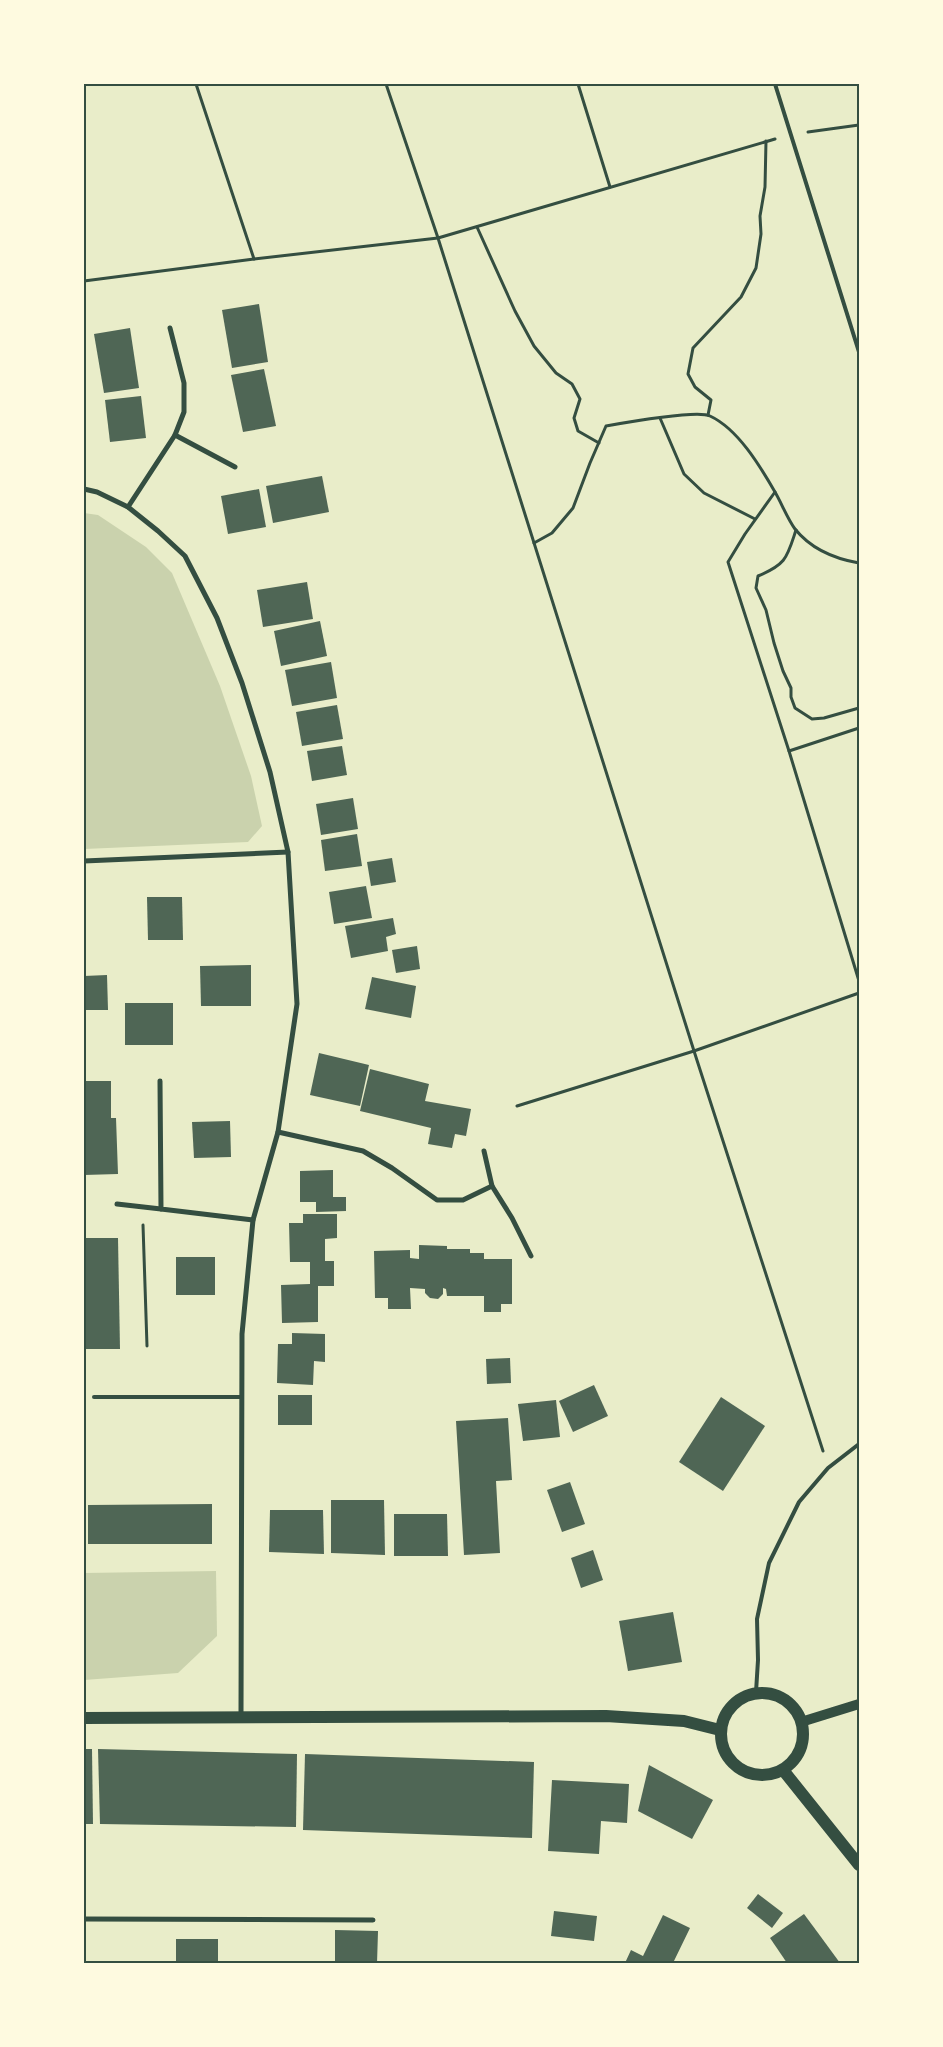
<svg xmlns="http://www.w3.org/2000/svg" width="943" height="2047" viewBox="0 0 943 2047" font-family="'Source Sans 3',sans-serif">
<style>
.green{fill:#cad2ad}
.building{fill:#4f6655}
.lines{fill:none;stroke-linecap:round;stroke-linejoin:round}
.path{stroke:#344e41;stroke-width:3}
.service{stroke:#344e41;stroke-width:4}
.minor{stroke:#344e41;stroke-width:5}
.secondary{stroke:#344e41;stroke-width:10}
.primary{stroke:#344e41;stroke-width:12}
.neatline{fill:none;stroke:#344e41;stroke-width:2}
</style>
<rect width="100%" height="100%" fill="#e9edc9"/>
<g class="green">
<polygon points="84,513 98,515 146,547 172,573 220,686 251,776 262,826 248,842 84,849"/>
<polygon points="216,1571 217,1636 178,1673 84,1680 84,1573"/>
</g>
<g class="building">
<polygon points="259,304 268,362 232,368 222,310"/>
<polygon points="130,328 139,388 104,393 94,334"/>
<polygon points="264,369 276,426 243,432 231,375"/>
<polygon points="141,396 146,438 110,442 105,400"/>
<polygon points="322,476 329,512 273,523 266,486"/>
<polygon points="259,489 266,527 228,534 221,496"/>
<polygon points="307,582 313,619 263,627 257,590"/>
<polygon points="320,621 327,656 281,666 274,631"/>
<polygon points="331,662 337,698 292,706 285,670"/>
<polygon points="337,705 343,739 302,746 296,712"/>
<polygon points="342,746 347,775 312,781 307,751"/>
<polygon points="353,798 358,829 321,835 316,804"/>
<polygon points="357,834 362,866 325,871 321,840"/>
<polygon points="392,858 396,882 371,886 367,862"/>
<polygon points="366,886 372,918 334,924 329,892"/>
<polygon points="147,897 182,897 183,940 148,940"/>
<polygon points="393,918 396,934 386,937 388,951 351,958 345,926"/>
<polygon points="417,946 420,969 396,973 392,950"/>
<polygon points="251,965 251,1006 201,1006 200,966"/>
<polygon points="107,975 108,1010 84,1010 84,976"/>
<polygon points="372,977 416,986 411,1018 365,1009"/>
<rect x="125" y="1003" width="48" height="42"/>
<polygon points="319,1053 369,1065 360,1106 310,1095"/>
<polygon points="370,1069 429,1084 425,1101 471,1109 466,1136 455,1134 452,1148 428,1144 431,1128 360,1111"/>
<polygon points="84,1081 111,1081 111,1118 116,1118 118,1174 84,1175"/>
<polygon points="230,1121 231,1157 194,1158 192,1122"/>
<polygon points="333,1170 333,1197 346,1197 346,1211 316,1212 316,1202 300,1202 300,1171"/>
<polygon points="303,1214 337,1214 337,1238 325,1239 325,1261 334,1261 334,1286 318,1286 318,1322 282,1323 281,1285 310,1284 310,1262 290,1262 289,1223 303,1223"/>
<polygon points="84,1238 118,1238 120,1349 84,1349"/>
<polygon points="419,1245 447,1246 447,1249 470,1249 470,1253 484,1253 484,1259 512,1259 512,1304 501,1304 501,1312 484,1312 484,1296 447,1296 446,1289 443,1288 443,1294 438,1299 430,1298 425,1293 425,1289 410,1288 411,1309 388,1309 388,1298 375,1298 374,1251 410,1250 410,1258 419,1259"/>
<rect x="176" y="1257" width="39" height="38"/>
<polygon points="292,1333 325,1334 325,1362 314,1361 313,1385 277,1383 278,1344 292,1344"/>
<polygon points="510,1358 511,1383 487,1384 486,1359"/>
<polygon points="594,1385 608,1416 573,1432 559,1401"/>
<rect x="278" y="1395" width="34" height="30"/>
<polygon points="721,1397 765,1426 723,1491 679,1462"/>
<polygon points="556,1400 560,1437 523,1441 518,1404"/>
<polygon points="508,1418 512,1480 496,1481 500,1553 464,1555 456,1421"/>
<polygon points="570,1482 585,1524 562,1532 547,1490"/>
<polygon points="331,1500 384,1500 385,1555 331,1553"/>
<polygon points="212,1504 212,1544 88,1544 88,1505"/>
<polygon points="270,1510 323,1510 324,1554 269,1552"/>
<polygon points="394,1514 447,1514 448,1556 394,1556"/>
<polygon points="593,1550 603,1580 581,1588 571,1558"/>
<polygon points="673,1612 682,1662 628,1671 619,1621"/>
<polygon points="84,1749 92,1749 93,1824 84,1824"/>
<polygon points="98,1749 297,1754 296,1827 100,1824"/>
<polygon points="305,1754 534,1762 532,1838 303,1830"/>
<polygon points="649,1765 713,1800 692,1839 638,1811"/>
<polygon points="552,1780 629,1784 627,1823 601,1821 599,1854 548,1851"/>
<polygon points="758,1894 783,1913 772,1928 747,1908"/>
<polygon points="554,1911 597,1916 594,1941 551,1936"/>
<polygon points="804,1914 821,1937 840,1963 787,1963 770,1938"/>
<polygon points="663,1915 690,1928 673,1963 625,1963 631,1950 643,1956"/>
<polygon points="335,1930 378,1931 377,1963 335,1963"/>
<rect x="176" y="1939" width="42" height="24"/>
</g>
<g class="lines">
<g class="path">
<polyline points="578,84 610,187"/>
<polyline points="808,132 859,125"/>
<polyline points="775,139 438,238 694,1051 823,1451"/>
<polyline points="477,227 515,311 534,346 556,373 572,384 580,399 574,418 578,431 599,443"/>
<polyline points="254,259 438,238 386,84"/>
<polyline points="84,281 254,259 196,84"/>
<polyline points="708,415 711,400 695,387 688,374 693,348 741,297 756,268 761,234 760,216 765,187 766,141"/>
<polyline points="660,418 684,474 704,493 755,519"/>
<path d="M775,492C782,504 787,518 795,529C811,549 836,559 859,563"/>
<path d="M796,530C787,557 787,564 758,576L756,588L766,610L774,643L783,671L791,688V697L795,708L812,719L824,718L859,708"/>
<path d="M534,543L552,533L573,508L590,463L606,426C623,423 698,410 710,416C738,429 760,466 775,492L745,534L728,562L789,751L859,981"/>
<polyline points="789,751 859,728"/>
<polyline points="517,1106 694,1051 859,993"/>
<polyline points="143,1225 147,1346"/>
</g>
<g class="service">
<polyline points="775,84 859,352"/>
<polyline points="94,1397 242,1397"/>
<polyline points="756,1692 758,1660 757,1619 769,1563 799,1502 828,1468 859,1444"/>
</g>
<g class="minor">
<polyline points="175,435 235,467"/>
<polyline points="84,489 97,492 128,507 158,531 185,556 217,618 242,683 270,772 288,852 297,1004 278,1132 253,1220 242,1334 241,1717"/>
<polyline points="128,507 175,435 184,412 184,383 170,328"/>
<polyline points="84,861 288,852"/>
<polyline points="160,1081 161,1209 253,1220"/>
<polyline points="278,1132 363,1151 392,1168 437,1200 463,1200 492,1186 512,1218 531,1256"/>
<polyline points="484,1151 492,1186"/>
<polyline points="117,1204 161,1209"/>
<polyline points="84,1919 373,1920"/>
</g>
<polyline class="secondary" points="801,1722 859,1704"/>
<g class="primary">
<circle cx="762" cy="1734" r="41"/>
<polyline points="84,1718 606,1716 684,1721 720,1730"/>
<polyline points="783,1770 859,1865"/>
</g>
</g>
<rect width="943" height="2047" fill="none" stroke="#fefae0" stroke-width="170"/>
<rect x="85" y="85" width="773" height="1877" class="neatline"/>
</svg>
